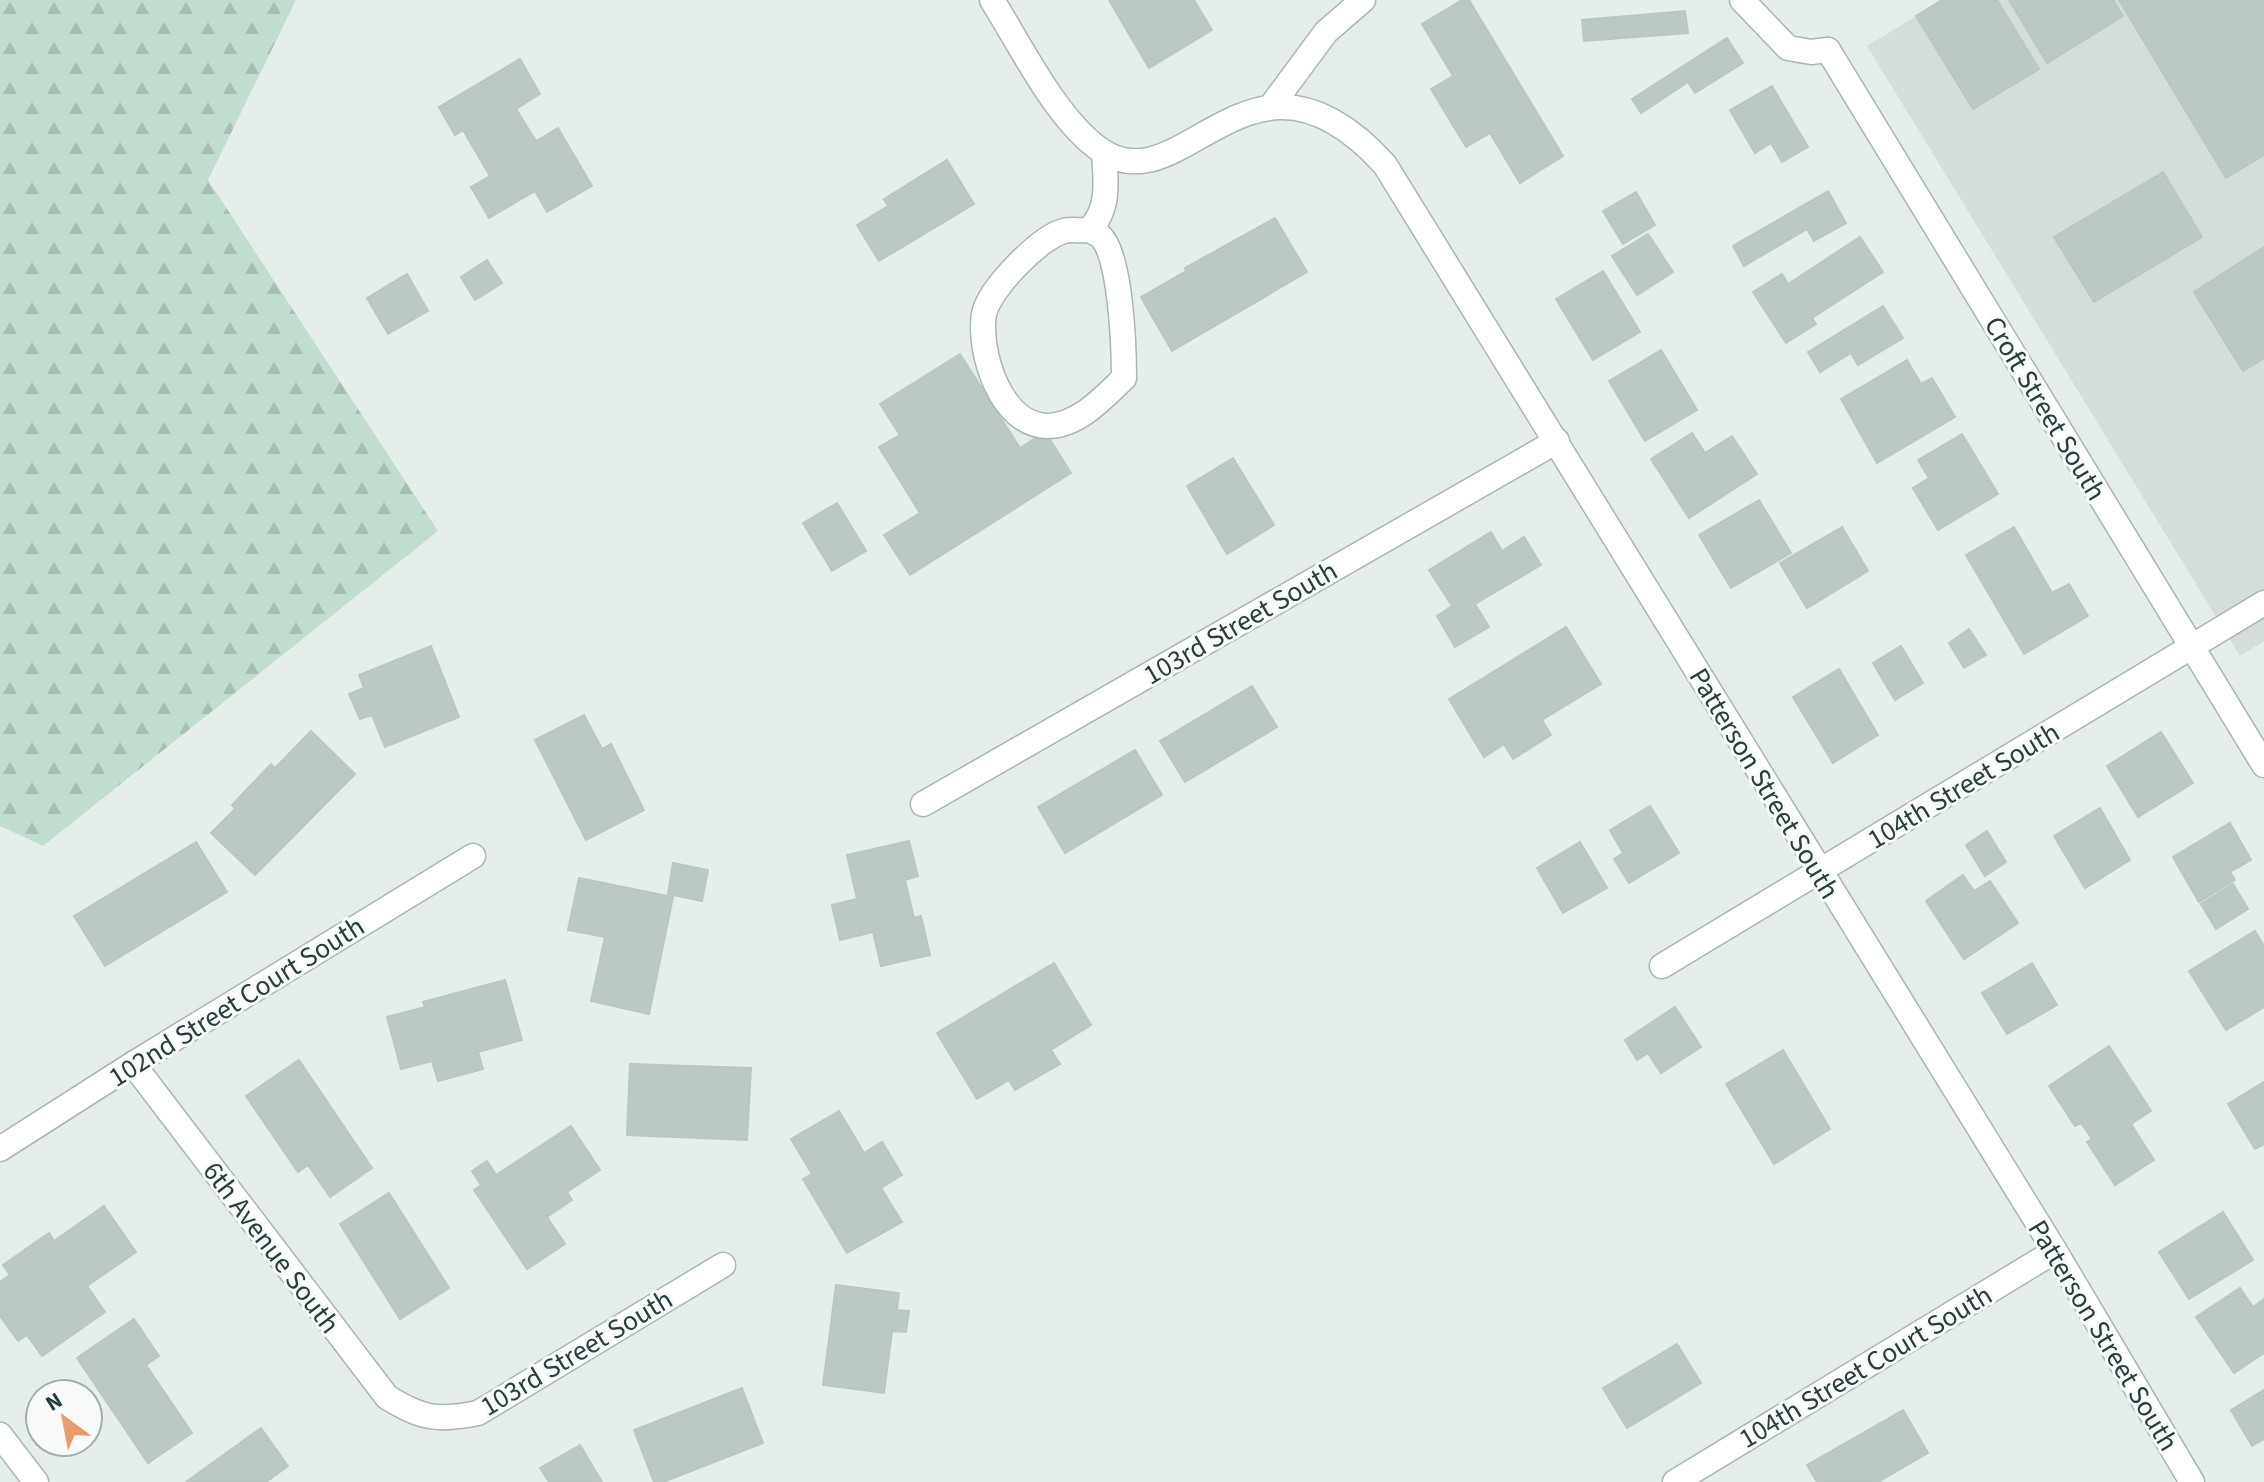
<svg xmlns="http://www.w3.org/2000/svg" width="2264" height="1482" viewBox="0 0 2264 1482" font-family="'Source Sans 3',sans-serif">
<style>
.built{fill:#d4dddb}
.forest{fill:url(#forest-firs)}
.building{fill:#bbc8c5;stroke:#b9c7c3;stroke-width:2}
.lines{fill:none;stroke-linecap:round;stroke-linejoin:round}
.lane-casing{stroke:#a9b6b3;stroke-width:27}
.street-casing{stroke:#a9b6b3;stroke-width:27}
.lane{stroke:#fff;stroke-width:24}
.street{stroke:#fff;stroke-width:24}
.labels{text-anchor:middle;stroke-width:6;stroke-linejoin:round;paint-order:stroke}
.street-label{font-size:28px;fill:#263e3c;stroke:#f7faf9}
</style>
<defs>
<pattern id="forest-firs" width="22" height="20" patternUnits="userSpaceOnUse" patternTransform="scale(2)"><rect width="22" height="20" fill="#c1ddcd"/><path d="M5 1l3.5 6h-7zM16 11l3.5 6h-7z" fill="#a6bfb1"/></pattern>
</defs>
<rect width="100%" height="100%" fill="#e6eeeb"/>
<polygon class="built" points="1942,0 2264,0 2264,641 2240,656 1867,46"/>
<polygon class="forest" points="0,0 296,0 208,180 438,531 43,846 0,826"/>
<g class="building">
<polygon points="1109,0 1194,0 1212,30 1149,68"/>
<polygon points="1462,0 1469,0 1563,156 1520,183 1490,133 1466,147 1431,89 1453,76 1422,24"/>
<polygon points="1942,0 1997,0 2039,69 1973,109 1916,16"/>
<polygon points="2009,0 2113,0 2123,16 2047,63"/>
<polygon points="2119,0 2264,0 2264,155 2226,178"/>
<polygon points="1685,11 1688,33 1584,41 1582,20"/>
<polygon points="1727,38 1743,63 1695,93 1688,82 1641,113 1632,99"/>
<polygon points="520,59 540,94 516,109 536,141 558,128 592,186 547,212 535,191 489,218 471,187 490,176 463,130 455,135 439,107"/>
<polygon points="1772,86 1808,147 1782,162 1771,143 1755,153 1730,110"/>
<polygon points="947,160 974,204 879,261 857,225 888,206 884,199"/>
<polygon points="2163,172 2202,237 2094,302 2054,237"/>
<polygon points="1828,191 1846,223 1814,241 1807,229 1744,266 1733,246"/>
<polygon points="1636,192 1655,225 1623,244 1603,211"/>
<polygon points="1275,218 1307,272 1172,351 1141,297 1186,271 1185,268"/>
<polygon points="1648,234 1673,272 1637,295 1612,256"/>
<polygon points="1860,237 1883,272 1812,318 1816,324 1786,343 1753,292 1782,274 1788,284"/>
<polygon points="2264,247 2264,358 2243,371 2194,292"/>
<polygon points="487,260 502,283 475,300 461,277"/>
<polygon points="1603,271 1640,332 1593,360 1556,299"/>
<polygon points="407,274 428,311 388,334 367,298"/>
<polygon points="1883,306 1903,338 1858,365 1851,353 1820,372 1808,352"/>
<polygon points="1661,350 1697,410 1645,441 1609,381"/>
<polygon points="960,354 1020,448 1045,432 1071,473 910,575 884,535 920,513 879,447 900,435 880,404"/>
<polygon points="1907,360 1921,384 1932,378 1955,417 1877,463 1841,399"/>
<polygon points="1692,433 1705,453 1732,436 1757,474 1689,518 1651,459"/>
<polygon points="1962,434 1998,494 1938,530 1913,488 1929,478 1918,460"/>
<polygon points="1233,458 1274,525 1227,554 1187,486"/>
<polygon points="1759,500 1791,553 1731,588 1699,535"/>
<polygon points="837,503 866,551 832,571 803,523"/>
<polygon points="1842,527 1868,571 1807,608 1780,563"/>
<polygon points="2014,527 2052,593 2069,584 2088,616 2024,654 1966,555"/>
<polygon points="1491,532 1502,551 1524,537 1541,565 1475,604 1489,627 1455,647 1437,616 1452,606 1429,570"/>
<polygon points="1566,627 1601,684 1542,720 1551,735 1513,759 1504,744 1484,757 1449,699"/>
<polygon points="1969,629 1986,655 1964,668 1949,643"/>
<polygon points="431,646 459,717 385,747 372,715 360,719 349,694 364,688 359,675"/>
<polygon points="1901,646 1923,683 1895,700 1873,663"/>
<polygon points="1839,669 1878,735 1833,763 1793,697"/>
<polygon points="1252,686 1277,727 1185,782 1160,741"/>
<polygon points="584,715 602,749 611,744 644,810 586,840 535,740"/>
<polygon points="311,731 355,774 255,875 211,833 235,809 232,805 271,764 275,768"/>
<polygon points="2161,732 2193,783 2138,817 2107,766"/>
<polygon points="1135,750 1162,795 1065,853 1038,807"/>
<polygon points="1650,806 1679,853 1629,883 1614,859 1623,853 1610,830"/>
<polygon points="2100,808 2130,860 2085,888 2054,836"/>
<polygon points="2230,823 2251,860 2230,872 2235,880 2199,902 2173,857"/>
<polygon points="1987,831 2006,862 1985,876 1966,845"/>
<polygon points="909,841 918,876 905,880 914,918 921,916 930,955 881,966 873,932 840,940 832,905 857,899 847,855"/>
<polygon points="196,842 227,892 105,966 74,916"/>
<polygon points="1580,842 1607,888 1563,913 1537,868"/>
<polygon points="673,863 708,870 702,901 668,894"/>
<polygon points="1963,875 1974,891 1990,881 2018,923 1964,959 1926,901"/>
<polygon points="579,878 673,897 649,1014 591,1001 605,937 568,930"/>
<polygon points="2233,884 2248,909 2216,929 2201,904"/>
<polygon points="2255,931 2264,946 2264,1007 2226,1030 2189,971"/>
<polygon points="1054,963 1091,1025 1051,1050 1060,1064 1015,1090 1009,1080 977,1099 937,1033"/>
<polygon points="2032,963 2057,1005 2007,1034 1982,993"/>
<polygon points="505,980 522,1040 478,1052 483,1069 438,1081 432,1061 401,1069 387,1017 425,1007 423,1002"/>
<polygon points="1675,1007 1701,1047 1661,1073 1648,1053 1637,1060 1625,1040"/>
<polygon points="2109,1046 2151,1111 2131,1124 2154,1160 2115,1185 2087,1142 2092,1139 2081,1123 2075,1126 2049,1086"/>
<polygon points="1783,1050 1830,1129 1774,1164 1726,1084"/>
<polygon points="299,1060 372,1168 330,1197 308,1165 298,1172 246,1096"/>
<polygon points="630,1064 751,1068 747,1140 627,1135"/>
<polygon points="2264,1082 2264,1144 2255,1149 2228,1104"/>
<polygon points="839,1111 864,1153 882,1142 902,1175 881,1188 902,1222 847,1253 803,1179 812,1174 791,1139"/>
<polygon points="571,1126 600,1170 567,1192 572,1200 547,1217 565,1244 527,1269 474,1190 481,1185 472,1171 487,1161 496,1175"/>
<polygon points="389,1193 449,1288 400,1319 340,1224"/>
<polygon points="104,1206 136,1252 87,1286 105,1312 42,1356 27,1335 18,1341 0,1316 0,1282 10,1275 3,1265 49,1233 54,1241"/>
<polygon points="2223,1212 2253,1260 2189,1299 2159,1252"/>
<polygon points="836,1285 899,1293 897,1310 909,1311 906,1332 892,1331 884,1393 823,1385"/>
<polygon points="2240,1288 2253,1307 2264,1299 2264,1353 2234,1373 2196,1317"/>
<polygon points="134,1319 159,1356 146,1365 192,1433 148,1463 77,1358"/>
<polygon points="1677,1344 1701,1383 1627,1428 1603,1388"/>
<polygon points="742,1388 763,1443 663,1482 654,1482 634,1430"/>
<polygon points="2264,1390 2264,1439 2252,1446 2231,1410"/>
<polygon points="1903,1410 1928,1453 1878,1482 1817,1482 1807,1465"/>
<polygon points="261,1428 288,1466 266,1482 186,1482"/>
<polygon points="580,1445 602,1482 549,1482 540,1468"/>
</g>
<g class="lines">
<g class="lane-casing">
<g id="lane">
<polyline points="1742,0 1788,48 1811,52 1828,50"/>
<polyline points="1272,105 1326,32 1363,0"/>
<path d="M1089,230C1092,232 1097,233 1100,236C1121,253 1124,350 1124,378C1103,398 1078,426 1047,426C1000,425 978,351 984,314C989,289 1040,237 1064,231C1071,229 1081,231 1089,230Z"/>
<polyline points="0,1435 36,1482"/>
</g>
</g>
<g class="street-casing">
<g id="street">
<path d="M992,0C1021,46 1057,121 1102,151C1185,206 1251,17 1385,165L2055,1251L2192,1482"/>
<polyline points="1828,50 2264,765"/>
<path d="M1089,230C1110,209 1106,181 1104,153"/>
<polyline points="923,804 1557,441"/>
<polyline points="1662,966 2264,603"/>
<path d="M133,1064L387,1397C422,1419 438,1421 478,1413L723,1265"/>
<polyline points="0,1149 133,1064 473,856"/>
<polyline points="1675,1482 2055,1251"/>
</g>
</g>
<use href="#lane" class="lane"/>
<use href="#street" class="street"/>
</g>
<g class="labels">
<g class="street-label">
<text transform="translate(2046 408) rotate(59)" y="10">Croft Street South</text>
<text transform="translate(1240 622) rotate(-30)" y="10">103rd Street South</text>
<text transform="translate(1765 783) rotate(59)" y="10">Patterson Street South</text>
<text transform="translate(1963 785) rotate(-31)" y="10">104th Street South</text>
<text transform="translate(236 1001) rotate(-32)" y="10">102nd Street Court South</text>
<text transform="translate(272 1247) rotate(53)" y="10">6th Avenue South</text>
<text transform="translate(2104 1335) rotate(59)" y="10">Patterson Street South</text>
<text transform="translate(576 1352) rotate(-31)" y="10">103rd Street South</text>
<text transform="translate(1865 1366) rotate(-31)" y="10">104th Street Court South</text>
</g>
</g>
<g transform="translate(64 1418) rotate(328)"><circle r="38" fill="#f7faf9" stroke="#a3afad" stroke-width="2"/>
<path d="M0-6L14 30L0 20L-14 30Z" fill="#e69d6b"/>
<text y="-12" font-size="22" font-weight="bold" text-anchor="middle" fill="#263e3c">N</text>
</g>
</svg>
